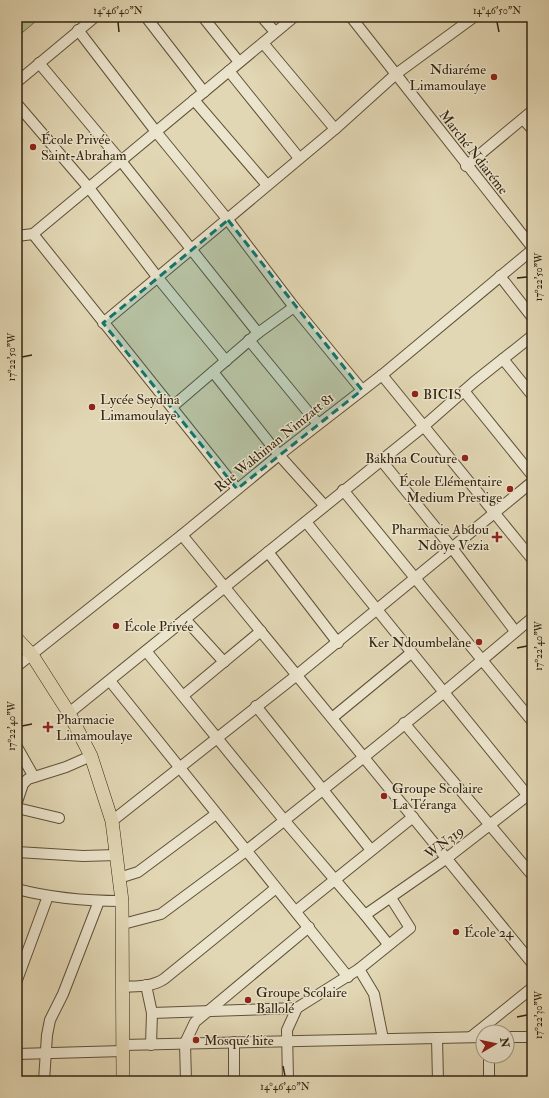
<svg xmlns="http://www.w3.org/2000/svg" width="549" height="1098" viewBox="0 0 549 1098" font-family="'IM FELL Double Pica',serif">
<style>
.green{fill:#b3be8d;stroke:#73714e}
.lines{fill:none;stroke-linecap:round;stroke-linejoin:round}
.minor-casing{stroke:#5f5139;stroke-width:12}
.major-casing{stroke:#332410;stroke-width:14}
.minor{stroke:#ece5ce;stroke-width:10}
.major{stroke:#e2d7b4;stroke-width:13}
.marked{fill:#0f766e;fill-opacity:0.2;stroke:#0f766e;stroke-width:3;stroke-dasharray:8 5;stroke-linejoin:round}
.ticks{fill:none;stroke:#332410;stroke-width:1.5}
.poi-dot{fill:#8f2418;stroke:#ece5ce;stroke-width:1.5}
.labels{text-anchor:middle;stroke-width:3;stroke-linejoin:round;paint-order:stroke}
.poi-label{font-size:14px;fill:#332410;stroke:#ece5ce;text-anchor:start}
.street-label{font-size:14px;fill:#332410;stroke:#ece5ce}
.neatline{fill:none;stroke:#332410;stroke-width:1.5}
.ticks-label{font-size:10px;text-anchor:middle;fill:#332410}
</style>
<rect width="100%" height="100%" fill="#e2d7b4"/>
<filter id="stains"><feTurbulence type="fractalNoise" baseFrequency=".005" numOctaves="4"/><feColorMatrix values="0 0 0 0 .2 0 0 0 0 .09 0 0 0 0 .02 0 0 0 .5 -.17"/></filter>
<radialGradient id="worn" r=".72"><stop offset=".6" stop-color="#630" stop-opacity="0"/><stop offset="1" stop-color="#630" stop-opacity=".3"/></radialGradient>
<polygon class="green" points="17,17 41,17 17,37"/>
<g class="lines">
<g class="minor-casing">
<g id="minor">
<polyline points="146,17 204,92"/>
<polyline points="203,17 239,62"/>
<polyline points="262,17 275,32"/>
<polyline points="351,17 532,247"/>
<polyline points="78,30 157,133 228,220 294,307 362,390"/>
<polyline points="263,43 335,129"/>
<polyline points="39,63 121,161 258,333"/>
<polyline points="229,71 299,158"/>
<polyline points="17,82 95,17"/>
<polyline points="194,100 267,185"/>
<polyline points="17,104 89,188 158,278 226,361"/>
<polyline points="523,119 532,129"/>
<polyline points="466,166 532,111"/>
<polyline points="33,234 237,489"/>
<polyline points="17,236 33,234 294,17"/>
<polyline points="500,276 532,317"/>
<polyline points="103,323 335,129 396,74 474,17"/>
<polyline points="249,340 318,424"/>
<polyline points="503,359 532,395"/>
<polyline points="213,372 279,455 324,505"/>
<polyline points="382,375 532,559"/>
<polyline points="464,391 532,475"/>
<polyline points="172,407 258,333 294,307"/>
<polyline points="381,460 452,548 515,631"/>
<polyline points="343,490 532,721"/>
<polyline points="306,522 528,796"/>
<polyline points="182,535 532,963"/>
<polyline points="268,552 338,643"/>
<polyline points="185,619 224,662"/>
<polyline points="146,651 284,820 365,915 388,944"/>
<polyline points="17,666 182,535 279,455 382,375 532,250"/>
<polyline points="110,681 348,977"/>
<polyline points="184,695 261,631"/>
<polyline points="256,706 371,850"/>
<polyline points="69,713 424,426 474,382 532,336"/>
<polyline points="332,718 411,653"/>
<polyline points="404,723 532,875"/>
<polyline points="17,747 34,777"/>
<polyline points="17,802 23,784 28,779 66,767 91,756"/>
<polyline points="17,808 59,818"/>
<polyline points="112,821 297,675 532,482"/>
<polyline points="17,852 83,856 117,855"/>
<polyline points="119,878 138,872 216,814"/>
<path d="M17,889C51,898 87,901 122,901"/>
<polyline points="296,911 413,817"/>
<polyline points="365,915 447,858 532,792"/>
<polyline points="123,924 161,914 246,851 364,757 443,693 532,618"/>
<polyline points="359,969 374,994 383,1039"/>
<polyline points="17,980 48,896"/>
<polyline points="146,985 152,1013 151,1045"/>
<path d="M123,987C137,986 152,987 164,979L276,888"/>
<polyline points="152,1013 297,1008"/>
<polyline points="471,1037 532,988"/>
<polyline points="507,1037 532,1037"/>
<polyline points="437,1038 438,1081"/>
<polyline points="123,1045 483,1037"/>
<polyline points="17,1054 123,1051"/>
<polyline points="489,1056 489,1081"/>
<polyline points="44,1081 47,1035 50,1020 63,994 99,901"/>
<polyline points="186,1081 185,1043 195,1022 309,927"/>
<polyline points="234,1081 234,1042"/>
<polyline points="288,1081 287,1030 297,1008 359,969 410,928 391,898"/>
</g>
</g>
<g class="major-casing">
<polyline id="major" points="17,639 32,655 69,713 91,756 112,821 122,901 123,1081"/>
</g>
<use href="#minor" class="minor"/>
<use href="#major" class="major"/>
</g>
<path class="marked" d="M228,220L362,390L237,489L103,323Z"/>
<path class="ticks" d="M118,22L119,32M497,22L499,32M517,278L527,277M22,357L32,355M517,648L527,646M22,726L32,724M517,1017L527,1015M283,1066L285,1076"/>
<g class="poi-dot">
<circle cx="494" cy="77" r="4"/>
<circle cx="33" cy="147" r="4"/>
<circle cx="415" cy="394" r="4"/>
<circle cx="92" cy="407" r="4"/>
<circle cx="465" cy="458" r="4"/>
<circle cx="510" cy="489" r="4"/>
<path d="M495 531h4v4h4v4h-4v4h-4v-4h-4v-4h4z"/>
<circle cx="116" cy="626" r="4"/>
<circle cx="479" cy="642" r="4"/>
<path d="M46 721h4v4h4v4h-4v4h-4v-4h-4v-4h4z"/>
<circle cx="384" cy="796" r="4"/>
<circle cx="456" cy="932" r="4"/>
<circle cx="248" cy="1000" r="4"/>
<circle cx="196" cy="1040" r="4"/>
</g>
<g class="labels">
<g class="poi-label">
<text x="486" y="74" text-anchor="end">Ndiaréme<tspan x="486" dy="16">Limamoulaye</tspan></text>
<text x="41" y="144">École Privée<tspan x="41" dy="16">Saint-Abraham</tspan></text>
<text x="423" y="399">BICIS</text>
<text x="100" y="404">Lycée Seydina<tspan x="100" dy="16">Limamoulaye</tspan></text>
<text x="457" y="463" text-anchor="end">Bakhna Couture</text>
<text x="502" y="486" text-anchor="end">École Elémentaire<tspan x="502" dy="16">Medium Prestige</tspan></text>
<text x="489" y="534" text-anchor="end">Pharmacie Abdou<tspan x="489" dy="16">Ndoye Vezia</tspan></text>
<text x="124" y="631">École Privée</text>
<text x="471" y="647" text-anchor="end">Ker Ndoumbelane</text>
<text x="56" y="724">Pharmacie<tspan x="56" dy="16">Limamoulaye</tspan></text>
<text x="392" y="793">Groupe Scolaire<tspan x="392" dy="16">La Téranga</tspan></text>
<text x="464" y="937">École 24</text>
<text x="256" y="997">Groupe Scolaire<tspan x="256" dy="16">Ballolé</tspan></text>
<text x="204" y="1045">Mosqué hite</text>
</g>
<g class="street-label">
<text transform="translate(474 152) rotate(52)" y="5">Marché Ndiaréme</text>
<text transform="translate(274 442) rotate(-39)" y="5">Rue Wakhinan Nimzatt 81</text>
<text transform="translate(444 842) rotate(-37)" y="5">WN319</text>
</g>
</g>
<rect width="549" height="1098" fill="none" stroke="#e2d7b4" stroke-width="44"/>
<g transform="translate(495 1044) rotate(81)"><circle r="19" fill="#ece5ce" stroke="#a29882"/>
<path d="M0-3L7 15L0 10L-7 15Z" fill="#8f2418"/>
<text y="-6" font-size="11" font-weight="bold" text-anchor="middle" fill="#332410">N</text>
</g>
<rect x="22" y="22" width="505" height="1054" class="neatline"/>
<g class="ticks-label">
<text x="118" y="14">14°46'40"N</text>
<text x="497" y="14">14°46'50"N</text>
<text transform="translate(538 277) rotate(-90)" y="4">17°22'50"W</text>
<text transform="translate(11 357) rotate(-90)" y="4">17°22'50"W</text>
<text transform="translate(538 646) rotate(-90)" y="4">17°22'40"W</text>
<text transform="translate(11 726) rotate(-90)" y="4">17°22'40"W</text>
<text transform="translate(538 1015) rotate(-90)" y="4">17°22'30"W</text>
<text x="285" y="1090">14°46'40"N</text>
</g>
<rect width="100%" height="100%" filter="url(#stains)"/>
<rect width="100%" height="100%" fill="url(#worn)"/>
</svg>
